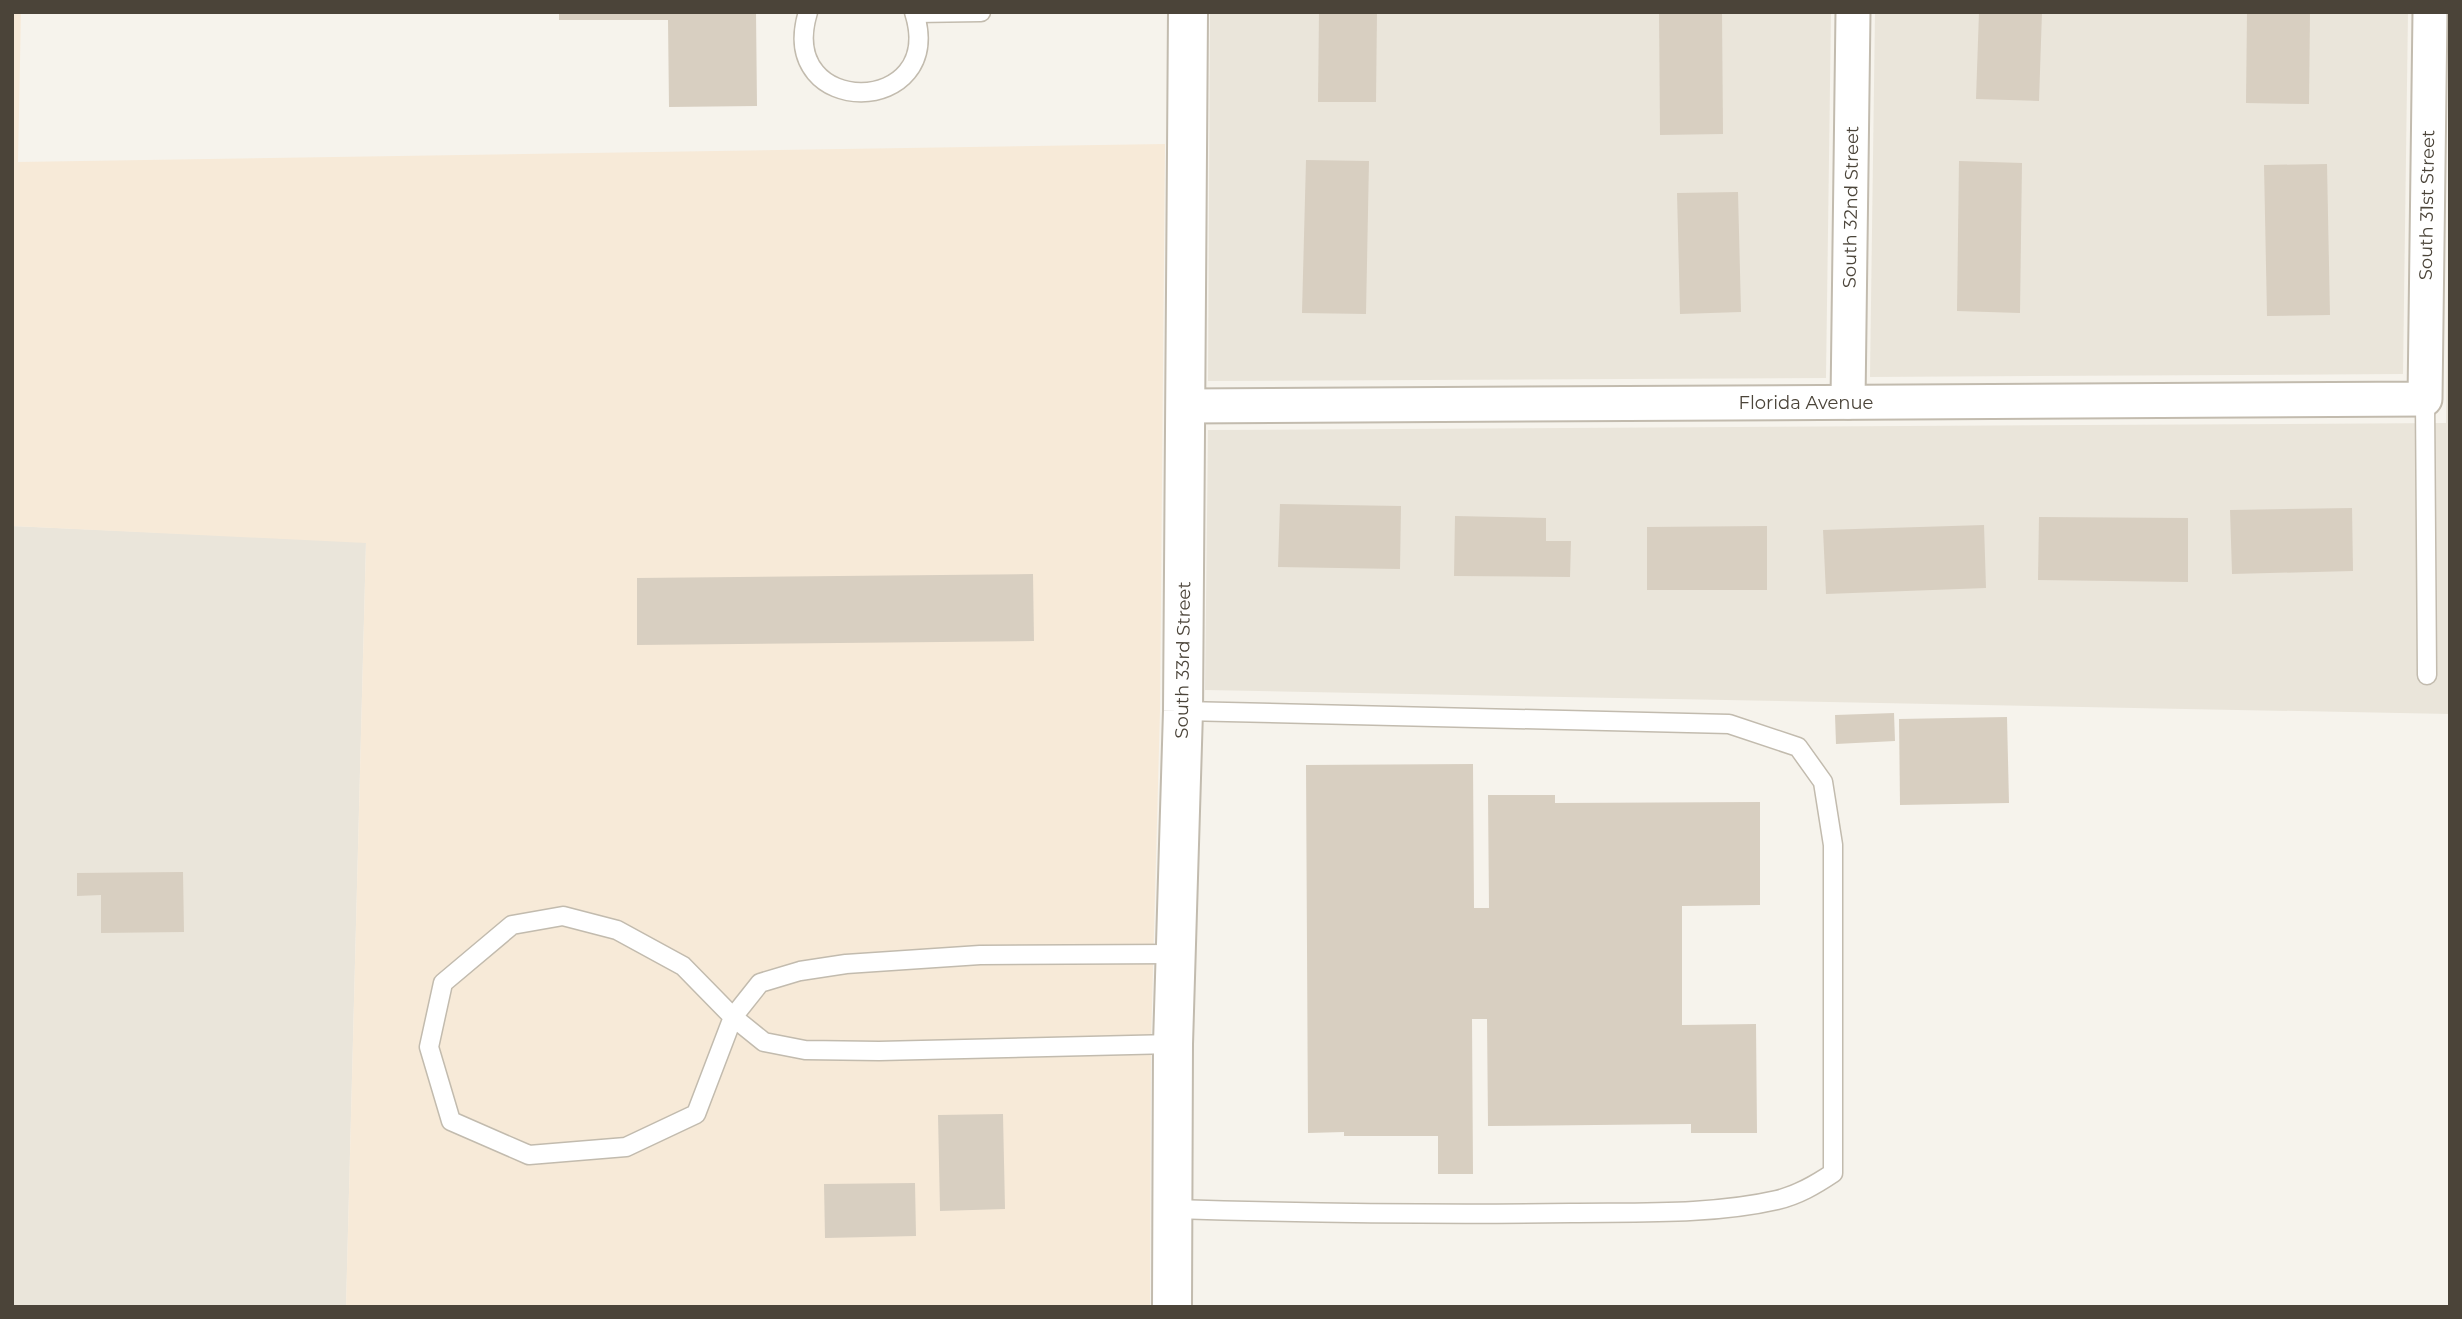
<svg xmlns="http://www.w3.org/2000/svg" width="2462" height="1319" viewBox="0 0 2462 1319" font-family="Montserrat,sans-serif">
<style>
.residential{fill:#eae5da}
.commercial{fill:#f7ead8}
.building{fill:#d8cfc1}
.lines{fill:none;stroke-linecap:round;stroke-linejoin:round}
.service-casing{stroke:#c2bbae;stroke-width:21}
.minor-casing{stroke:#c2bbae;stroke-width:37}
.tertiary-casing{stroke:#c2bbae;stroke-width:42}
.service{stroke:#fff;stroke-width:18}
.minor{stroke:#fff;stroke-width:33}
.tertiary{stroke:#fff;stroke-width:38}
.labels{text-anchor:middle;stroke-width:7;stroke-linejoin:round;paint-order:stroke}
.street-label{font-size:18px;fill:#4b4439;stroke:#fff}
</style>
<rect width="100%" height="100%" fill="#f6f3ec"/>
<g class="residential">
<polygon points="1210,12 1831,12 1826,378 1208,381"/>
<polygon points="1875,12 2408,12 2403,374 1870,377"/>
<polygon points="2450,140 2450,714 1205,690 1208,430 2446,423"/>
<polygon points="12,526 366,542 346,1307 12,1307"/>
</g>
<polygon class="commercial" points="12,12 21,12 18,162 1165,144 1160,711 1151,1043 1150,1307 346,1307 366,543 12,526"/>
<g class="building">
<polygon points="559,12 756,12 757,106 669,107 668,20 559,20"/>
<polygon points="1319,12 1377,12 1376,102 1318,102"/>
<polygon points="1659,12 1722,12 1723,134 1660,135"/>
<polygon points="1979,12 2042,12 2039,101 1976,99"/>
<polygon points="2247,12 2310,12 2309,104 2246,103"/>
<polygon points="1306,160 1369,161 1366,314 1302,313"/>
<polygon points="1959,161 2022,163 2020,313 1957,311"/>
<polygon points="2327,164 2330,315 2267,316 2264,165"/>
<polygon points="1738,192 1741,312 1680,314 1677,193"/>
<polygon points="1280,504 1401,506 1400,569 1278,567"/>
<polygon points="2352,508 2353,571 2232,574 2230,510"/>
<polygon points="1455,516 1546,518 1546,541 1571,541 1570,577 1454,576"/>
<polygon points="2039,517 2188,518 2188,582 2038,580"/>
<polygon points="1984,525 1986,588 1826,594 1823,530"/>
<polygon points="1767,526 1767,590 1647,590 1647,527"/>
<polygon points="1033,574 1034,641 637,645 637,578"/>
<polygon points="1894,713 1895,741 1836,744 1835,715"/>
<polygon points="2007,717 2009,803 1900,805 1899,719"/>
<polygon points="1473,764 1474,908 1489,908 1488,795 1555,795 1555,803 1760,802 1760,905 1682,906 1682,1025 1756,1024 1757,1133 1691,1133 1691,1124 1488,1126 1487,1019 1472,1019 1473,1174 1438,1174 1438,1136 1344,1136 1344,1132 1308,1133 1306,765"/>
<polygon points="183,872 184,932 101,933 101,895 77,896 77,873"/>
<polygon points="1003,1114 1005,1209 940,1211 938,1115"/>
<polygon points="915,1183 916,1236 825,1238 824,1184"/>
</g>
<g class="lines">
<g class="service-casing">
<g id="service">
<path d="M808,12C775,120 948,118 914,12"/>
<polyline points="915,13 981,12"/>
<polyline points="2425,399 2427,675"/>
<polygon points="563,916 617,930 683,966 733,1017 696,1114 626,1147 529,1155 451,1121 429,1047 443,983 512,925"/>
<polyline points="1173,1044 879,1051 805,1050 764,1042 733,1017 760,983 800,971 846,964 980,955 1176,954"/>
<path d="M1174,1209C1306,1213 1439,1215 1571,1213C1637,1212 1712,1215 1777,1200C1798,1195 1815,1185 1833,1173V845L1823,782L1798,747L1729,724L1183,711"/>
</g>
</g>
<g class="minor-casing">
<g id="minor">
<polyline points="1848,402 1853,12"/>
<polyline points="1186,406 2425,399 2430,12"/>
</g>
</g>
<g class="tertiary-casing">
<polyline id="tertiary" points="1172,1307 1173,1044 1183,711 1188,12"/>
</g>
<use href="#service" class="service"/>
<use href="#minor" class="minor"/>
<use href="#tertiary" class="tertiary"/>
</g>
<g class="labels">
<g class="street-label">
<text transform="translate(2427 205) rotate(-89)" y="6">South 31st Street</text>
<text transform="translate(1851 207) rotate(-89)" y="6">South 32nd Street</text>
<text x="1806" y="409">Florida Avenue</text>
<text transform="translate(1183 660) rotate(-89)" y="6">South 33rd Street</text>
</g>
</g>
<rect width="2462" height="1319" fill="none" stroke="#4b4439" stroke-width="28"/>
</svg>
